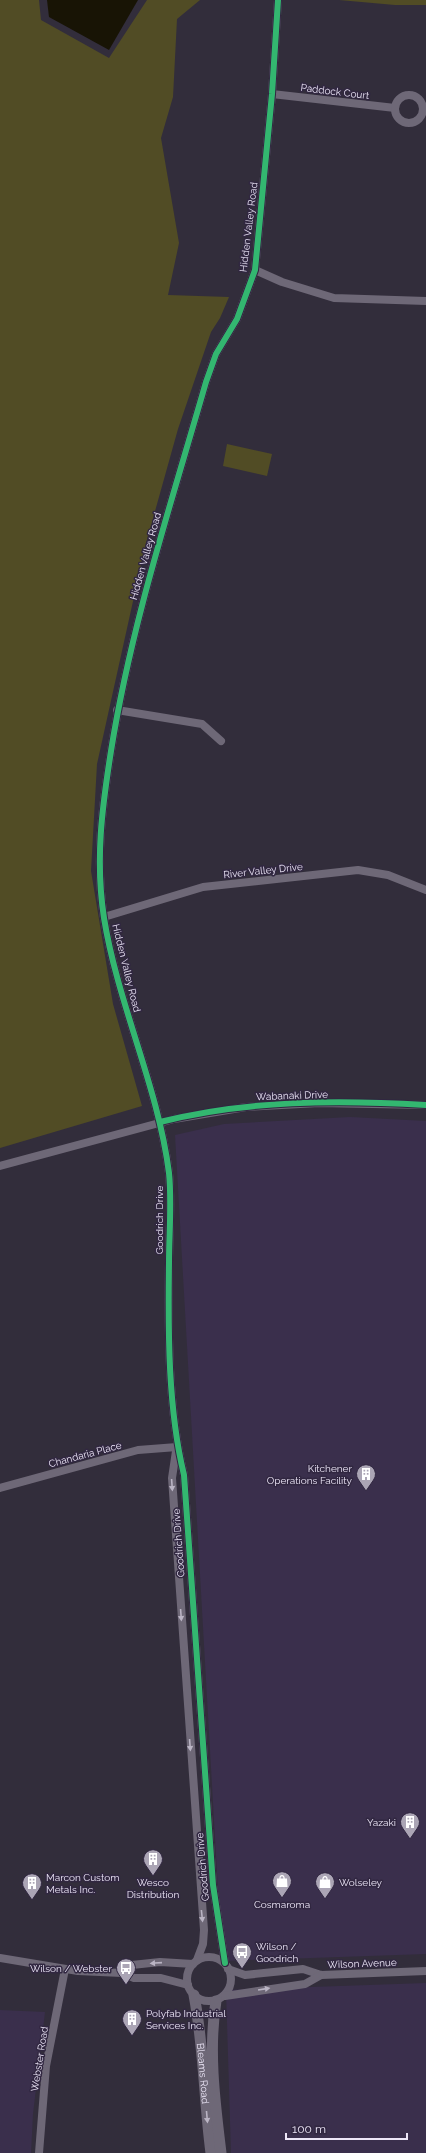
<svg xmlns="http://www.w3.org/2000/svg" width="426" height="2153" viewBox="0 0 426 2153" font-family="Raleway,sans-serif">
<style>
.built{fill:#3a2f4c}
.green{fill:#514c25}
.water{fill:#181405}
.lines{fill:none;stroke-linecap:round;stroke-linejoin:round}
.minor{stroke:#6e6877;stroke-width:8}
.major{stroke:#6e6877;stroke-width:11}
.cycleway-casing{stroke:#312741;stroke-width:8}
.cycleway{stroke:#33b770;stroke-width:6}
.oneway{fill:#bab4c4}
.labels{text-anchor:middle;stroke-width:3;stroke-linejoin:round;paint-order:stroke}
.street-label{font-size:10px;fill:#ece6f7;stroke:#312741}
.poi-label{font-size:10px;fill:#ece6f7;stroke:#312741;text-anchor:start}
</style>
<rect width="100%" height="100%" fill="#322d3b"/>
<g class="built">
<polygon points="350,1117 426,1121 426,1954 222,1961 175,1135 224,1124"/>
<polygon points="426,1983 426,2153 231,2153 226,1990"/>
<polygon points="0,2010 45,2012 33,2114 31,2153 0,2153"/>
</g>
<g class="green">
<polygon points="0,0 39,0 41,20 109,58 147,0 200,0 177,19 173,97 161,138 179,243 168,295 229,297 220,318 211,332 178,429 145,547 97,764 91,871 113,1004 142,1106 0,1148"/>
<polygon points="339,0 426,0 426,5 395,5"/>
<polygon points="227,444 272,454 267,476 223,466"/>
</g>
<polygon class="water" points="47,0 138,0 109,50 49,17"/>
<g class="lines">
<g class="minor">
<polyline points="272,94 395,108"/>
<circle cx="409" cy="109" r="14"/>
<polyline points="255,270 282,282 334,298 426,301"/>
<polyline points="117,710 202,724 221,741"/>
<polyline points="104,917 203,887 358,870 388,875 426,890"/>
<polyline points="0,1166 174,1119 246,1107 319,1103 426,1105"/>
<polyline points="176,1451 172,1478 204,1930 203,1944 197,1960"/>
<polyline points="0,1488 138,1450 177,1447"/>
<circle cx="209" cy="1979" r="22"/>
<polyline points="0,1958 78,1971 122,1973 134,1978 161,1978 188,1985"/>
<path d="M225,1963L213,1885L184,1475C168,1409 168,1332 169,1263C169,1234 172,1202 169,1173C158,1086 118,1005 104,918C95,860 102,808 111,751C131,625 171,504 206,382L216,354L237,319L255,270L272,94L278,0"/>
<polyline points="228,1969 245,1975 303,1969 321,1975 426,1971"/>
<polyline points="122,1973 132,1965 160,1962 193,1964"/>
<polyline points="225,1996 305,1984 321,1975"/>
<polyline points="39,2153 46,2066 65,1969"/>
</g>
<g class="major">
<path id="s1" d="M194,1995C204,2047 204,2100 211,2153"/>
<path d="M216,2001C208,2051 215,2103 221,2153"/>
</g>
<g class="cycleway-casing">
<g id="cycleway">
<path d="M160,1122C246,1100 338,1100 426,1105"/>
<path d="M225,1963L213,1885L184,1475C168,1409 168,1332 169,1263C169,1234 172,1202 169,1173C158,1086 118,1005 104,918C95,860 102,808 111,751C131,625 171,504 206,382L216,354L237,319L255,270L272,94L278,0"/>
</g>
</g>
<use href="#cycleway" class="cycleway"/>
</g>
<defs><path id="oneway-solid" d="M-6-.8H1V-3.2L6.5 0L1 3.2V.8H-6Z"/></defs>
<g class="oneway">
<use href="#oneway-solid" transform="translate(172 1485) rotate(86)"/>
<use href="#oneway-solid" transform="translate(181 1615) rotate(86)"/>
<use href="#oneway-solid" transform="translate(190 1745) rotate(86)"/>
<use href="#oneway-solid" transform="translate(202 1916) rotate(84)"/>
<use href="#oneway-solid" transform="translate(156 1963) rotate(176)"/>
<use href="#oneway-solid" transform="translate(264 1989) rotate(-9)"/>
<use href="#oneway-solid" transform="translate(207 2117) rotate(85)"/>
</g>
<defs>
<g id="building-pin" transform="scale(1)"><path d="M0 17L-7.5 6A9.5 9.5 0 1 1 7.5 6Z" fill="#aba5b5" stroke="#312741"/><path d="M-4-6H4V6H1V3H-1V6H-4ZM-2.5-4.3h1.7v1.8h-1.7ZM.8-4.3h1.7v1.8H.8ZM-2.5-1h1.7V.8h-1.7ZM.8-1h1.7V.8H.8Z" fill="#fff"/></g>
<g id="shop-pin" transform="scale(1)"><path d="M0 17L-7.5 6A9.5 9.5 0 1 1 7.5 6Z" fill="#aba5b5" stroke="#312741"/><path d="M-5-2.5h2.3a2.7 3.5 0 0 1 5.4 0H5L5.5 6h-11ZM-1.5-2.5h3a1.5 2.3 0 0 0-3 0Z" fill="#fff"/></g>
<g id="bus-pin" transform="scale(1)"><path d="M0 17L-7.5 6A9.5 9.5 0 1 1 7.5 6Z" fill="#aba5b5" stroke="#312741"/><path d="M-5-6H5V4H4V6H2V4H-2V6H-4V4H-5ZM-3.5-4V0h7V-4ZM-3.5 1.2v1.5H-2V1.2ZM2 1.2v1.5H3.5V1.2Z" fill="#fff"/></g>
</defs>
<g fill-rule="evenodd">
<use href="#building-pin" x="366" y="1474"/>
<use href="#building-pin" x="410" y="1822"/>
<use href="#building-pin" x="153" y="1859"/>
<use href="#shop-pin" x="282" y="1881"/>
<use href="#shop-pin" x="325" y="1882"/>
<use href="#building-pin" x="32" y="1883"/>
<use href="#bus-pin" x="242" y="1952"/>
<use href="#bus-pin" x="126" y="1968"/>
<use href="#building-pin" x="132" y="2019"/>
</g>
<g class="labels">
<g class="street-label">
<text transform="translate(335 91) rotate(7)" y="4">Paddock Court</text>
<text transform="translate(248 227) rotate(-83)" y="4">Hidden Valley Road</text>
<text transform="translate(145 556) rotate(-74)" y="4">Hidden Valley Road</text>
<text transform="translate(263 870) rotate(-6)" y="4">River Valley Drive</text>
<text transform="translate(127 968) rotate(76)" y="4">Hidden Valley Road</text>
<text transform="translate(292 1095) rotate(-2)" y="4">Wabanaki Drive</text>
<text transform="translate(159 1220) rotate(-90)" y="4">Goodrich Drive</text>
<text transform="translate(85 1454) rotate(-15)" y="4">Chandaria Place</text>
<text transform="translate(178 1543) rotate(-94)" y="4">Goodrich Drive</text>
<text transform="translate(202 1867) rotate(-95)" y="4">Goodrich Drive</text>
<text transform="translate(362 1963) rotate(-2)" y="4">Wilson Avenue</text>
<text transform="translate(39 2059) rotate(-81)" y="4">Webster Road</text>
<text dy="4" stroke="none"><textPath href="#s1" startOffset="79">Bleams Road</textPath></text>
</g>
<g class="poi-label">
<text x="352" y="1472" text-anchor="end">Kitchener<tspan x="352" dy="12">Operations Facility</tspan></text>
<text x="396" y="1826" text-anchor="end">Yazaki</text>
<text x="46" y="1881">Marcon Custom<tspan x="46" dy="12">Metals Inc.</tspan></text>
<text x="153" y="1886" text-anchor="middle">Wesco<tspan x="153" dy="12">Distribution</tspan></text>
<text x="339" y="1886">Wolseley</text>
<text x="282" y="1908" text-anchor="middle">Cosmaroma</text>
<text x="256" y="1950">Wilson /<tspan x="256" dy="12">Goodrich</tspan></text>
<text x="112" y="1972" text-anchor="end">Wilson / Webster</text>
<text x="146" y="2017">Polyfab Industrial<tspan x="146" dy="12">Services Inc.</tspan></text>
</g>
</g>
<path d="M286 2133v6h121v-6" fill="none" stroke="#ece6f7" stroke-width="2"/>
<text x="292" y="2133" font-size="12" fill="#ece6f7" stroke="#312741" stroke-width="3" paint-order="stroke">100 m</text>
</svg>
